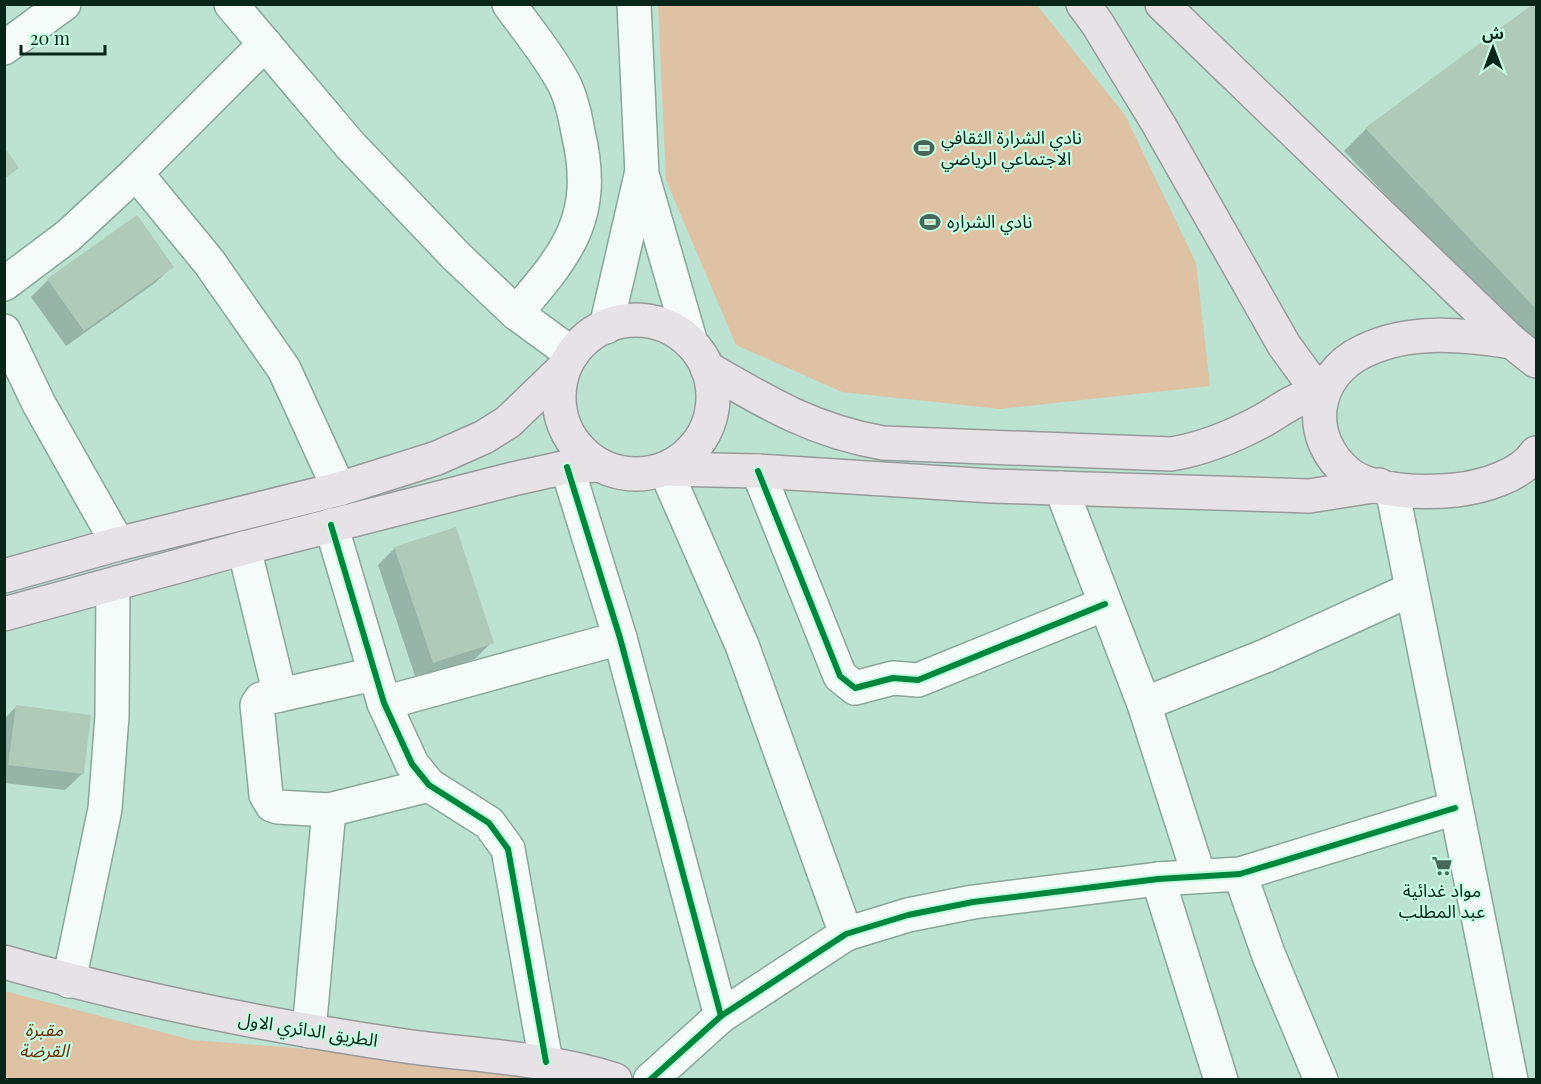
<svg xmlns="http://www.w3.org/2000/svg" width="1541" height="1084" viewBox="0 0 1541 1084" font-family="'Playfair Display','Noto Sans Arabic',serif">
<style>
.green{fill:#dfc1a4}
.shadow{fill:#0003}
.building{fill:#b0caba}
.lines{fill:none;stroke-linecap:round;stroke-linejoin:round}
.minor-casing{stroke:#89a79a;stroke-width:36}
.major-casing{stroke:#989b9c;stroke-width:36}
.minor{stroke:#f5fbf8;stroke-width:33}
.major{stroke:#e6e2e5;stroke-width:33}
.cycleway-casing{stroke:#c5fce2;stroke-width:10}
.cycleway{stroke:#00873e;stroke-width:6}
.labels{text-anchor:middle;stroke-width:4.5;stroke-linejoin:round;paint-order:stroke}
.poi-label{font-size:18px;fill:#08251a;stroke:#c5fce2;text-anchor:start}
.park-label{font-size:18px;font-style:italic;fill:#742f06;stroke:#c5fce2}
.street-label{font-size:18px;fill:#08251a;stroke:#c5fce2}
</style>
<rect width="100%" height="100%" fill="#bce2d1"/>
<g class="green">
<polygon points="658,5 1037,5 1125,115 1196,263 1210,386 1000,409 842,392 736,345 666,180"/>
<polygon points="4,991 192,1040 399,1056 585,1079 9,1079 5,1075"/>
</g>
<g class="shadow">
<polygon points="1536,4 1536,353 1344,151 1366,129"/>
<polygon points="136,217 172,267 155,283 66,346 31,297 48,280"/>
<polygon points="395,548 492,642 475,659 416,679 378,565"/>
<polygon points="16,707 82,774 65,790 4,783 4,719"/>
</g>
<g class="building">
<polygon points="1533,4 1536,4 1536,309 1365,128"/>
<polygon points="4,147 19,168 4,179"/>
<polygon points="137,215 174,267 84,331 47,279"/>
<polygon points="456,527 494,643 433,663 394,547"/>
<polygon points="16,705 91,715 84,774 8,765"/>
</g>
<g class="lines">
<g class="minor-casing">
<g id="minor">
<polyline points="231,4 350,145 456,256 516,313 572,354"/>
<path d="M509,4C527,29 547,53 562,80C571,95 575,115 578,132C598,216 569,252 516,313"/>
<polyline points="634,4 642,174 691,343"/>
<polyline points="4,48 64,4"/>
<polyline points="136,173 209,262 284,369 339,489"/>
<polyline points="4,284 68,236 136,173 265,44"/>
<polyline points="606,327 641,175"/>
<polyline points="4,331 39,404 118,544"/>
<polyline points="567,467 620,638 721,1016"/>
<polyline points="665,469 742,645 846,934"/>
<polyline points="758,471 840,676 855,688 893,678 918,680 1105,604"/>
<polyline points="1061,488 1144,704 1199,876"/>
<polyline points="1392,489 1511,1080"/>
<polyline points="331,525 384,703 412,764 429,785 489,823 508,849 546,1062"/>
<polyline points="244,548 280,695 374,674"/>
<polyline points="280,695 261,699 257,705 266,795 272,805 278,807 329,810"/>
<polyline points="384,703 620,638"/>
<polyline points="1144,704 1265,656 1410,590"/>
<polyline points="1240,874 1269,956 1321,1080"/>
<polyline points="1158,879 1221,1080"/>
<polyline points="69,981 105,809 112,716 113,585"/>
<polyline points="309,1031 329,810 429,785"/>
<polyline points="650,1080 721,1016 846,934 908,915 973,902 1158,879 1240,874 1455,808"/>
</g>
</g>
<g class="major-casing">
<g id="major">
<polyline points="1083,4 1097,23 1159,125 1284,345 1308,378 1322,390"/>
<polyline points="1162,4 1512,342 1536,361"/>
<circle cx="636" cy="397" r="77"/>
<path d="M1512,342C1464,334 1409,329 1364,351C1312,375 1304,438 1349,474C1374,493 1426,493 1456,490C1482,487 1521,476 1536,453"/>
<path d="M707,368C767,403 814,431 883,443L1171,454C1203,449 1234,436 1262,421C1282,410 1297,395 1321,396"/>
<polyline points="665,469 758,471 992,486 1309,496 1379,485"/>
<polyline points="4,576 118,544 339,489 437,458 484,437 508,422 564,368"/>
<polyline points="4,614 244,548 513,479 567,467 598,465"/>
<path d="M4,962C136,1000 269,1026 405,1046C475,1056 546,1057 615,1080"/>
</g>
</g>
<use href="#minor" class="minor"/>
<use href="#major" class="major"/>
<g class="cycleway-casing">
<g id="cycleway">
<polyline points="567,467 620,638 721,1016"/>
<polyline points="758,471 840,676 855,688 893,678 918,680 1105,604"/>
<polyline points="331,525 384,703 412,764 429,785 489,823 508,849 546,1062"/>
<polyline points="650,1080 721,1016 846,934 908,915 973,902 1158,879 1240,874 1455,808"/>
</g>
</g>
<use href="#cycleway" class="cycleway"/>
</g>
<defs>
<g id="stadium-bare" transform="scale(1.62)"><path d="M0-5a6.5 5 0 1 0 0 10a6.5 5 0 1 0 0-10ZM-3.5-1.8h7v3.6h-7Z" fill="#47675a" stroke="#c5fce2" stroke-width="2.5" paint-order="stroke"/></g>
<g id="supermarket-bare" transform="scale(1.62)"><path d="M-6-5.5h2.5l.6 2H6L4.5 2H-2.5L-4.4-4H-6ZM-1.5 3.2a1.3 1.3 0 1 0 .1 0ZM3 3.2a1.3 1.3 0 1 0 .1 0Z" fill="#47675a" stroke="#c5fce2" stroke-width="2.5" paint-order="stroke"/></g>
</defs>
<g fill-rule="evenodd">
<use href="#stadium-bare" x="924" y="148"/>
<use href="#stadium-bare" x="930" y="222"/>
<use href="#supermarket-bare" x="1442" y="866"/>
</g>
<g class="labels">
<g class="poi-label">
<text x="941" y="144">نادي الشرارة الثقافي<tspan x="941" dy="21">الاجتماعي الرياضي</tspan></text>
<text x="947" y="228">نادي الشراره</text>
<text x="1442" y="897" text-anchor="middle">مواد غدائية<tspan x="1442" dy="21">عبد المطلب</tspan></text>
</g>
<g class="park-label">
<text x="44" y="1036">مقبرة<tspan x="44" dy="21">القرضة</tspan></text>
</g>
<g class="street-label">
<text transform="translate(308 1030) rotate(9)" y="6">الطريق الدائري الاول</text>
</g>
</g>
<rect width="1541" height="1084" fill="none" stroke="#08251a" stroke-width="12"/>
<g transform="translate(1493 48)" stroke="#c5fce2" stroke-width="4.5" paint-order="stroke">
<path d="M0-4.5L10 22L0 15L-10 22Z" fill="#08251a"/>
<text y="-9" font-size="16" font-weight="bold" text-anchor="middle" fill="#08251a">ش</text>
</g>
<path d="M21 45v9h84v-9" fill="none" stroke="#08251a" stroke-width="3"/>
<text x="30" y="45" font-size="18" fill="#08251a" stroke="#c5fce2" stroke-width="4.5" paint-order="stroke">20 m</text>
</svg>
